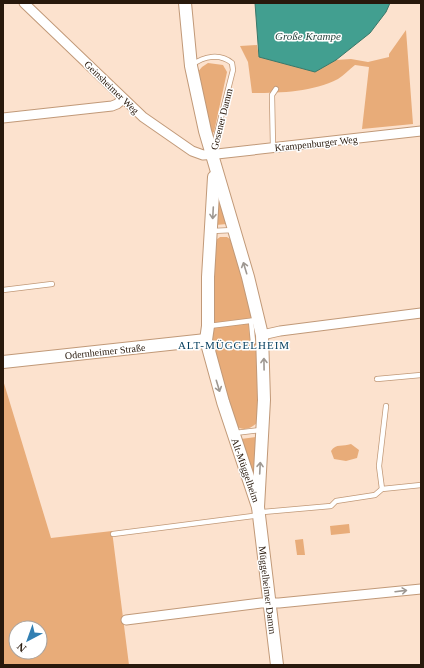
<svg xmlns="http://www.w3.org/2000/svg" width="424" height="668" viewBox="0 0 424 668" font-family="Georgia,serif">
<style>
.green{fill:#e8ac79;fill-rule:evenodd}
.water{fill:#429f90;stroke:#3a7768}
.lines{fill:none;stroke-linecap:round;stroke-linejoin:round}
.lane-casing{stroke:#c19978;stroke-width:6}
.street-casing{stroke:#c19978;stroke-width:11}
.secondary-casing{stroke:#c19978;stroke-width:14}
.lane{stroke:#fff;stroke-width:4.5}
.street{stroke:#fff;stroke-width:9}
.secondary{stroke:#fff;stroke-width:12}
.oneway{stroke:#9e9892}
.labels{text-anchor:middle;stroke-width:3;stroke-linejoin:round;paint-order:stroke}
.street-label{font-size:10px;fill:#28190c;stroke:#fff}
.water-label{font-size:11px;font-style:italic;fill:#27443e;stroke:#fff}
.neighbourhood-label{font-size:11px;letter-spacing:1px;fill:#003b5c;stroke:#fff}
</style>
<rect width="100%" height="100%" fill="#fce2ce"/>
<g class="green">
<path d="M406,30L413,124L362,129L369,67L355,65C350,69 344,75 338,79C313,92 280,93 252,93L248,62L240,46L257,45L259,57L315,72L336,60L351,59L368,62L389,57V54Z"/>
<polygon points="208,63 223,65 227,72 214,132 211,134 197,73 202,67"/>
<polygon points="218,204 220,204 227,224 216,225"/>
<path d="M220,237H227L233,241L261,353L258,422C252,428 244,432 236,426L217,367L211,336L216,240Z"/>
<path d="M3,380L51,538L112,531L129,665H3ZM16,628H40V652H16Z"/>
<polygon points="256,437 255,471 252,472 241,439"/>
<path d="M351,444L359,450L357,458L346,461L334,459L331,451C336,443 343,447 351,444Z"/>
<polygon points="349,524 350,533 331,535 330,526"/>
<polygon points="303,539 305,555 297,555 295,540"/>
</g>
<polygon class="water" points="255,3 390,3 386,12 370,33 336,60 315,72 259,57"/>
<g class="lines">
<g class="lane-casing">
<g id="lane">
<path d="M192,65C204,56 220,53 232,63L233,70L213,149"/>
<polyline points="273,148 272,95 276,89"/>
<polyline points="212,231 234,230"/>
<polyline points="3,290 52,284"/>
<polyline points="251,321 253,342"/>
<polyline points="209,326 257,320"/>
<polyline points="377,379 421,375"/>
<polyline points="235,433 261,430"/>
<polyline points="382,489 379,466 386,406"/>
<polyline points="113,534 253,516 263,512 331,506 336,501 375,495 382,489 421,485"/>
</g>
</g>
<g class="street-casing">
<g id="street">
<polyline points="24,3 143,117 192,151 203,155 217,154 421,131"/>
<polyline points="3,118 112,106 117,104 123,99"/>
<polyline points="262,335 280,331 421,313"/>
<polyline points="126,620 261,603 279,603 421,589"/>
</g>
</g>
<g class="secondary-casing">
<g id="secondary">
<polyline points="185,3 191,66 205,131 248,277 262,335 264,400 258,507"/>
<polyline points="214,177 208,277 208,326 206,340 223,402 258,507 277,665"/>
<polyline points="3,362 206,340"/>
</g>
</g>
<use href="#lane" class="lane"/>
<use href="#street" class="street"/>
<use href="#secondary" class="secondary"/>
</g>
<defs><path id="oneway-shaft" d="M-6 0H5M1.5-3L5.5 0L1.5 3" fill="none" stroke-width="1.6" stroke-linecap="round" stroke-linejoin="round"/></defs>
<g class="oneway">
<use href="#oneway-shaft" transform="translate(213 213) rotate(93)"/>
<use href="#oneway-shaft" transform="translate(245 268) rotate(-107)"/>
<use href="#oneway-shaft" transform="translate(264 364) rotate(-91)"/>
<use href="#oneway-shaft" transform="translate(218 386) rotate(73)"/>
<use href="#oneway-shaft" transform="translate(260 468) rotate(-87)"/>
<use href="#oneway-shaft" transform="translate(401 591) rotate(-7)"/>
</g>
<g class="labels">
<g class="street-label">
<text transform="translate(112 87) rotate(44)" y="4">Geinsheimer Weg</text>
<text transform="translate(221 119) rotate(-76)" y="4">Gosener Damm</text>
<text transform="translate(316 143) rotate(-6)" y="4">Krampenburger Weg</text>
<text transform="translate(105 351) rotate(-6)" y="4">Odernheimer Straße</text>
<text transform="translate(246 470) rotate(71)" y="4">Alt-Müggelheim</text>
<text transform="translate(268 590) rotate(83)" y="4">Müggelheimer Damm</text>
</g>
<g class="water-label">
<text x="308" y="40">Große Krampe</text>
</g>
<g class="neighbourhood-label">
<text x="234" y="349">ALT-MÜGGELHEIM</text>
</g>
</g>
<rect width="424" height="668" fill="none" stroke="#28190c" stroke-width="8"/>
<g transform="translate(28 640) rotate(221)"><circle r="19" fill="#ffffff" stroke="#a9a39e"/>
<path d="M0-3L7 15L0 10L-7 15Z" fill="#327fb2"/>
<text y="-6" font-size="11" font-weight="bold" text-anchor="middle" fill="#28190c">N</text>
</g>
</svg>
